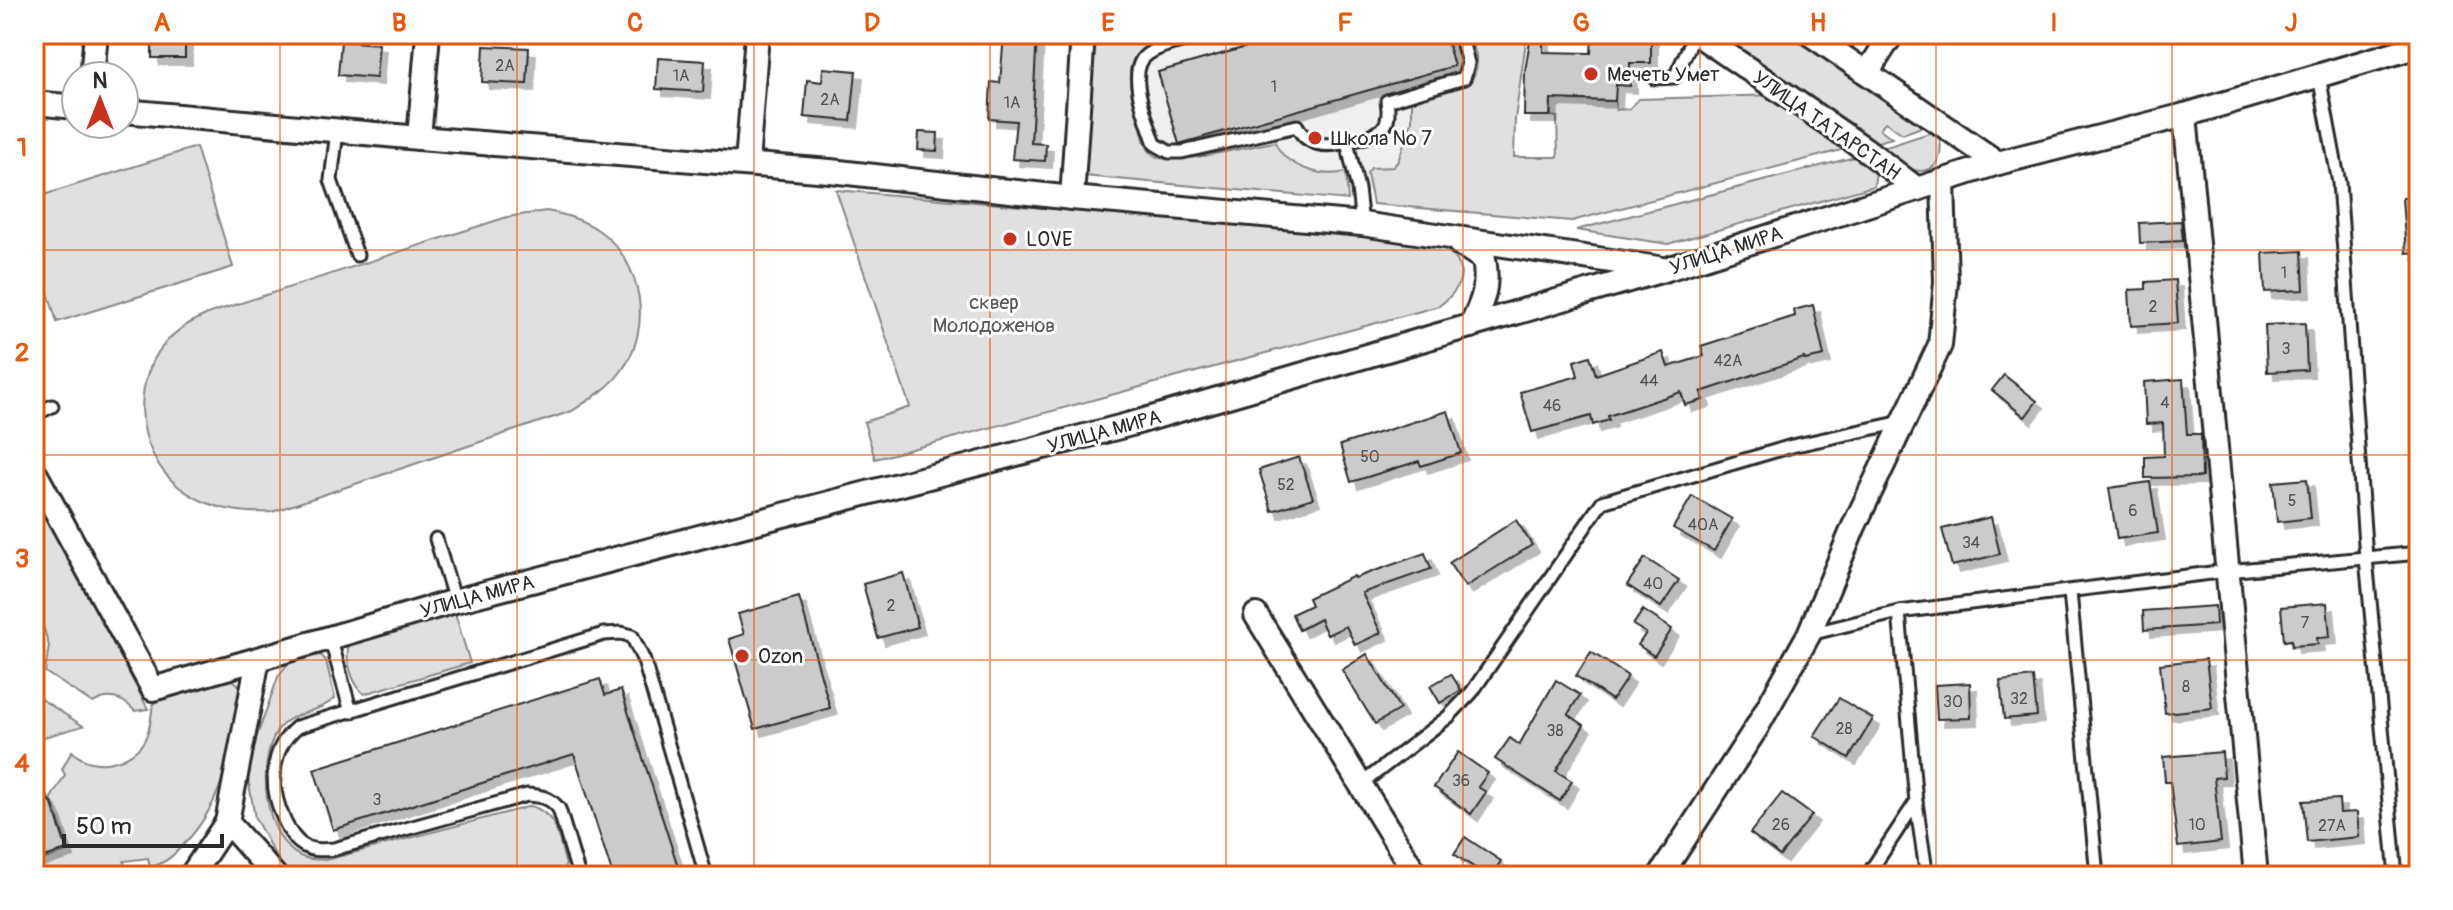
<svg xmlns="http://www.w3.org/2000/svg" width="2453" height="910" viewBox="0 0 2453 910" font-family="Pangolin,sans-serif">
<style>
.built{fill:#efefef}
.green{fill:#e0e0e0;stroke:#868686;stroke-width:2}
.building{fill:#cbcbcb;stroke:#2b2b2b;stroke-width:2;filter:url(#shadow)}
.lines{fill:none;stroke-linecap:round;stroke-linejoin:round}
.lane-casing{stroke:#2b2b2b;stroke-width:17}
.street-casing{stroke:#2b2b2b;stroke-width:28}
.lane{stroke:#fff;stroke-width:11}
.street{stroke:#fff;stroke-width:22}
.grid{fill:none;stroke:#e8590c;stroke-width:2;stroke-opacity:0.55}
.poi-dot{fill:#c8321e;stroke:#fff;stroke-width:3}
.labels{text-anchor:middle;stroke-width:6;stroke-linejoin:round;paint-order:stroke}
.number-label{font-size:16px;fill:#535353}
.poi-label{font-size:20px;fill:#2b2b2b;stroke:#fff;text-anchor:start}
.street-label{font-size:20px;fill:#2b2b2b;stroke:#fff}
.park-label{font-size:20px;fill:#585858;stroke:#fff}
.neatline{fill:none;stroke:#e8590c;stroke-width:3}
.grid-label{font-size:26px;text-anchor:middle;font-weight:bold;fill:#e8590c}
</style>
<defs>
<filter id="shadow"><feDropShadow dx="7" dy="7" stdDeviation="0" flood-color="#0004"/></filter>
</defs>
<rect width="100%" height="100%" fill="#fff"/>
<filter id="ink" filterUnits="userSpaceOnUse"><feTurbulence type="fractalNoise" baseFrequency=".0125" numOctaves="2"/><feDisplacementMap in="SourceGraphic" scale="16" xChannelSelector="R" yChannelSelector="G"/><feConvolveMatrix kernelMatrix="1 2 1 2 8 2 1 2 1" color-interpolation-filters="sRGB"/></filter>
<g filter="url(#ink)">
<polygon class="built" points="1121,34 1527,34 1515,119 1513,157 1370,190 1115,163"/>
<g class="green">
<path d="M1095,34H1173C1107,53 1133,93 1145,143C1148,149 1150,154 1157,157C1178,165 1249,146 1275,142C1285,167 1321,178 1346,172L1348,200L1084,176Z"/>
<path d="M1469,34H1527L1515,119L1514,157H1558L1557,117L1551,116V87L1570,82V100L1615,101L1616,110L1629,109L1639,99L1777,95L1849,148L1572,221L1373,204L1367,173L1371,168L1393,167L1398,161L1412,121V101L1469,85C1482,63 1477,57 1469,34Z"/>
<polygon points="1709,34 1797,34 1932,123 1903,134 1885,122 1880,129 1892,138 1870,144"/>
<path d="M1938,130C1944,150 1941,176 1914,170C1902,168 1890,156 1880,149Z"/>
<polygon points="196,147 233,267 57,322 34,247 34,198"/>
<polygon points="1862,155 1876,170 1874,186 1668,244 1576,230"/>
<path d="M836,190L1423,241C1464,251 1475,279 1439,306L875,459L864,422L910,407Z"/>
<path d="M546,211C564,214 582,219 598,230C643,261 654,329 620,373C608,389 589,400 572,411L272,512C239,514 206,508 179,487C133,451 129,375 173,335C184,325 196,319 210,313L507,217Z"/>
<path d="M37,496L148,709L135,711C123,698 109,693 93,703L45,672L49,646L34,595V497Z"/>
<path d="M455,613L470,663L364,694C353,685 344,659 349,645Z"/>
<path d="M315,654L322,656L326,661L335,698C319,714 291,710 277,731C257,763 263,837 300,856C309,860 320,860 330,859L531,806C559,815 558,840 566,865L559,875L286,876L255,818L248,778L256,739L278,677L288,663Z"/>
<path d="M231,678L240,686L242,694C231,749 225,801 185,843C174,855 165,864 150,867L148,858L124,861L125,870L73,876H41L35,862L69,851L51,798L65,775L62,769L72,751C91,772 130,764 144,741C151,730 151,716 153,704L160,699Z"/>
<polygon points="38,697 83,726 34,740 34,700"/>
</g>
<g class="building">
<rect x="152" y="34" width="33" height="24"/>
<polygon points="1004,34 1037,34 1031,143 1046,144 1045,161 1012,159 1016,121 989,119 991,82 1000,83"/>
<polygon points="1292,34 1445,34 1454,66 1179,144 1158,72"/>
<polygon points="1531,34 1543,34 1543,52 1591,53 1592,34 1651,34 1651,63 1630,63 1630,86 1616,85 1615,101 1551,99 1550,116 1524,116 1525,71"/>
<polygon points="341,41 379,44 376,78 338,75"/>
<polygon points="484,46 529,48 527,84 482,82"/>
<polygon points="658,58 705,61 703,92 656,89"/>
<polygon points="823,68 856,71 851,121 804,117 807,80 822,82"/>
<polygon points="919,132 938,133 937,151 918,150"/>
<polygon points="2419,197 2419,252 2406,253 2402,198"/>
<polygon points="2181,221 2183,241 2140,243 2139,223"/>
<polygon points="2302,251 2304,290 2265,292 2263,253"/>
<polygon points="2175,280 2178,323 2131,326 2129,290 2146,289 2146,282"/>
<polygon points="1813,305 1824,356 1805,360 1804,358 1701,392 1703,400 1685,405 1681,392 1608,416 1609,420 1593,425 1591,416 1532,432 1520,392 1578,376 1574,361 1590,356 1596,375 1663,352 1668,367 1704,356 1701,346 1795,316 1794,310"/>
<polygon points="2305,323 2307,370 2267,372 2265,325"/>
<polygon points="2004,375 2037,401 2025,417 1992,390"/>
<polygon points="2183,379 2187,434 2201,434 2202,477 2145,478 2145,457 2164,456 2163,423 2146,424 2144,382"/>
<polygon points="1448,411 1461,453 1421,466 1419,461 1351,482 1340,445"/>
<polygon points="1299,457 1313,498 1272,511 1259,470"/>
<polygon points="2307,479 2311,518 2277,522 2273,482"/>
<polygon points="2150,482 2158,533 2117,539 2109,488"/>
<polygon points="1692,496 1732,519 1714,551 1673,528"/>
<polygon points="1991,517 2000,554 1952,566 1942,529"/>
<polygon points="1516,520 1532,545 1465,587 1449,563"/>
<polygon points="1425,553 1431,569 1362,593 1381,633 1355,645 1346,626 1327,635 1320,619 1299,630 1292,614 1311,605 1308,598 1354,576 1355,578"/>
<polygon points="1645,558 1679,580 1661,607 1627,585"/>
<polygon points="903,573 918,627 878,638 863,584"/>
<polygon points="799,597 830,708 755,729 729,639 744,634 738,614"/>
<polygon points="2327,603 2330,637 2317,638 2318,644 2292,646 2291,640 2284,641 2281,607"/>
<polygon points="2215,606 2216,625 2144,630 2143,611"/>
<polygon points="1643,610 1672,629 1654,656 1638,645 1646,633 1633,625"/>
<polygon points="1591,652 1628,676 1612,700 1576,676"/>
<polygon points="1367,654 1400,709 1375,724 1342,670"/>
<polygon points="2206,659 2212,708 2165,713 2160,664"/>
<polygon points="1451,674 1461,690 1440,703 1430,686"/>
<polygon points="2033,677 2037,716 2004,719 2000,681"/>
<polygon points="600,679 605,695 621,690 681,876 613,876 574,754 333,830 314,769"/>
<polygon points="1556,680 1580,695 1568,714 1584,725 1556,771 1572,781 1560,801 1495,759 1510,738 1519,745"/>
<polygon points="1970,683 1971,718 1937,719 1935,685"/>
<polygon points="1839,698 1873,719 1849,758 1814,736"/>
<polygon points="1458,752 1488,773 1478,787 1486,792 1471,814 1434,787"/>
<polygon points="2222,752 2224,777 2214,778 2221,842 2178,847 2170,782 2165,782 2163,757"/>
<polygon points="34,781 52,804 67,850 34,860"/>
<polygon points="1782,793 1812,815 1780,856 1750,833"/>
<polygon points="2339,799 2340,813 2357,812 2359,837 2307,842 2303,801"/>
<polygon points="1465,837 1501,861 1491,876 1487,876 1454,854"/>
</g>
<g class="lines">
<g class="lane-casing">
<g id="lane">
<path d="M1209,34C1190,40 1164,43 1148,54C1124,69 1148,122 1155,144L1169,152H1182L1297,126C1307,147 1327,147 1347,142L1358,189L1362,224"/>
<polyline points="2319,76 2339,183 2366,558 2396,876"/>
<polyline points="1654,78 1675,77 1695,34"/>
<polyline points="337,131 331,180 357,255"/>
<path d="M1347,142C1374,134 1393,135 1387,101L1464,78L1468,63L1460,34"/>
<polyline points="34,415 52,406"/>
<polyline points="436,539 455,601"/>
<polyline points="2070,592 2097,876"/>
<polyline points="1810,634 1899,612 2227,571 2419,553"/>
<polyline points="330,637 351,712"/>
<polyline points="1360,785 1448,717 1472,692 1602,502 1792,446 1902,422"/>
<polyline points="1916,802 1925,864"/>
<path d="M579,876L559,809C550,797 541,796 527,795L334,849C326,850 317,851 309,848C296,844 289,831 284,820C270,789 268,751 297,727L604,634L621,633L632,636L644,661L706,876"/>
<polyline points="1867,876 1916,802 1899,612"/>
</g>
</g>
<g class="street-casing">
<g id="street">
<polyline points="1697,34 1865,149 1917,189"/>
<polyline points="1810,34 1998,163"/>
<polyline points="1867,73 1892,34"/>
<polyline points="92,76 96,34"/>
<polyline points="34,103 76,107"/>
<polyline points="124,111 419,138 830,171 1072,198 1362,224 1658,268"/>
<polyline points="2185,115 2256,876"/>
<polyline points="419,138 428,34"/>
<polyline points="747,164 757,34"/>
<polyline points="1072,198 1083,34"/>
<path d="M1459,243L1484,259C1489,287 1483,300 1471,326"/>
<polyline points="34,471 153,689 258,659 227,822 191,876"/>
<polyline points="1256,615 1417,876"/>
<polyline points="258,659 455,601 1131,424 1667,269 1998,163 2185,115 2419,46"/>
<polyline points="227,822 275,876"/>
<polyline points="1660,876 1757,727 1809,634 1854,526 1940,345 1946,282 1943,181"/>
</g>
</g>
<use href="#lane" class="lane"/>
<use href="#street" class="street"/>
</g>
</g>
<path class="grid" d="M280,34V876M517,34V876M754,34V876M990,34V876M1226,34V876M1463,34V876M1700,34V876M1936,34V876M2172,34V876M34,250H2419M34,455H2419M34,660H2419"/>
<g class="poi-dot">
<circle cx="1591" cy="74" r="8"/>
<circle cx="1315" cy="138" r="8"/>
<circle cx="1010" cy="239" r="8"/>
<circle cx="742" cy="656" r="8"/>
</g>
<g class="labels">
<g class="number-label">
<text x="505" y="71">2А</text>
<text x="681" y="81">1А</text>
<text x="1274" y="92">1</text>
<text x="830" y="105">2А</text>
<text x="1012" y="108">1А</text>
<text x="2284" y="278">1</text>
<text x="2153" y="312">2</text>
<text x="2286" y="354">3</text>
<text x="1728" y="366">42А</text>
<text x="1649" y="386">44</text>
<text x="2165" y="408">4</text>
<text x="1552" y="411">46</text>
<text x="1370" y="462">50</text>
<text x="1286" y="490">52</text>
<text x="2292" y="506">5</text>
<text x="2133" y="516">6</text>
<text x="1703" y="530">40А</text>
<text x="1971" y="548">34</text>
<text x="1653" y="589">40</text>
<text x="891" y="611">2</text>
<text x="2305" y="628">7</text>
<text x="2186" y="692">8</text>
<text x="2019" y="704">32</text>
<text x="1953" y="707">30</text>
<text x="1844" y="734">28</text>
<text x="1555" y="736">38</text>
<text x="1461" y="786">36</text>
<text x="377" y="805">3</text>
<text x="1781" y="830">26</text>
<text x="2197" y="830">10</text>
<text x="2332" y="831">27А</text>
</g>
<g class="poi-label">
<text x="1607" y="81">Мечеть Умет</text>
<text x="1331" y="145">Школа № 7</text>
<text x="1026" y="246">LOVE</text>
<text x="758" y="663">Ozon</text>
</g>
<g class="street-label">
<text transform="translate(1827 125) rotate(35)" y="7">УЛИЦА ТАТАРСТАН</text>
<text transform="translate(1726 250) rotate(-18)" y="7">УЛИЦА МИРА</text>
<text transform="translate(1104 431) rotate(-15)" y="7">УЛИЦА МИРА</text>
<text transform="translate(477 596) rotate(-15)" y="7">УЛИЦА МИРА</text>
</g>
<g class="park-label">
<text x="994" y="309">сквер<tspan x="994" dy="23">Молодоженов</tspan></text>
</g>
</g>
<rect width="2453" height="910" fill="none" stroke="#fff" stroke-width="88"/>
<g transform="translate(100 100)"><circle r="38" fill="#ffffff" stroke="#aaaaaa" stroke-width="2"/>
<path d="M0-6L14 30L0 20L-14 30Z" fill="#c8321e"/>
<text y="-12" font-size="22" font-weight="bold" text-anchor="middle" fill="#2b2b2b">N</text>
</g>
<path d="M64 834v12h158v-12" fill="none" stroke="#2b2b2b" stroke-width="4"/>
<text x="76" y="834" font-size="24" fill="#2b2b2b" stroke="#ffffff" stroke-width="6" paint-order="stroke">50 m</text>
<rect x="44" y="44" width="2365" height="822" class="neatline"/>
<g class="grid-label">
<text x="162" y="31">A</text>
<text x="399" y="31">B</text>
<text x="635" y="31">C</text>
<text x="872" y="31">D</text>
<text x="1108" y="31">E</text>
<text x="1345" y="31">F</text>
<text x="1581" y="31">G</text>
<text x="1818" y="31">H</text>
<text x="2054" y="31">I</text>
<text x="2291" y="31">J</text>
<text x="22" y="156">1</text>
<text x="22" y="361">2</text>
<text x="22" y="567">3</text>
<text x="22" y="772">4</text>
</g>
</svg>
